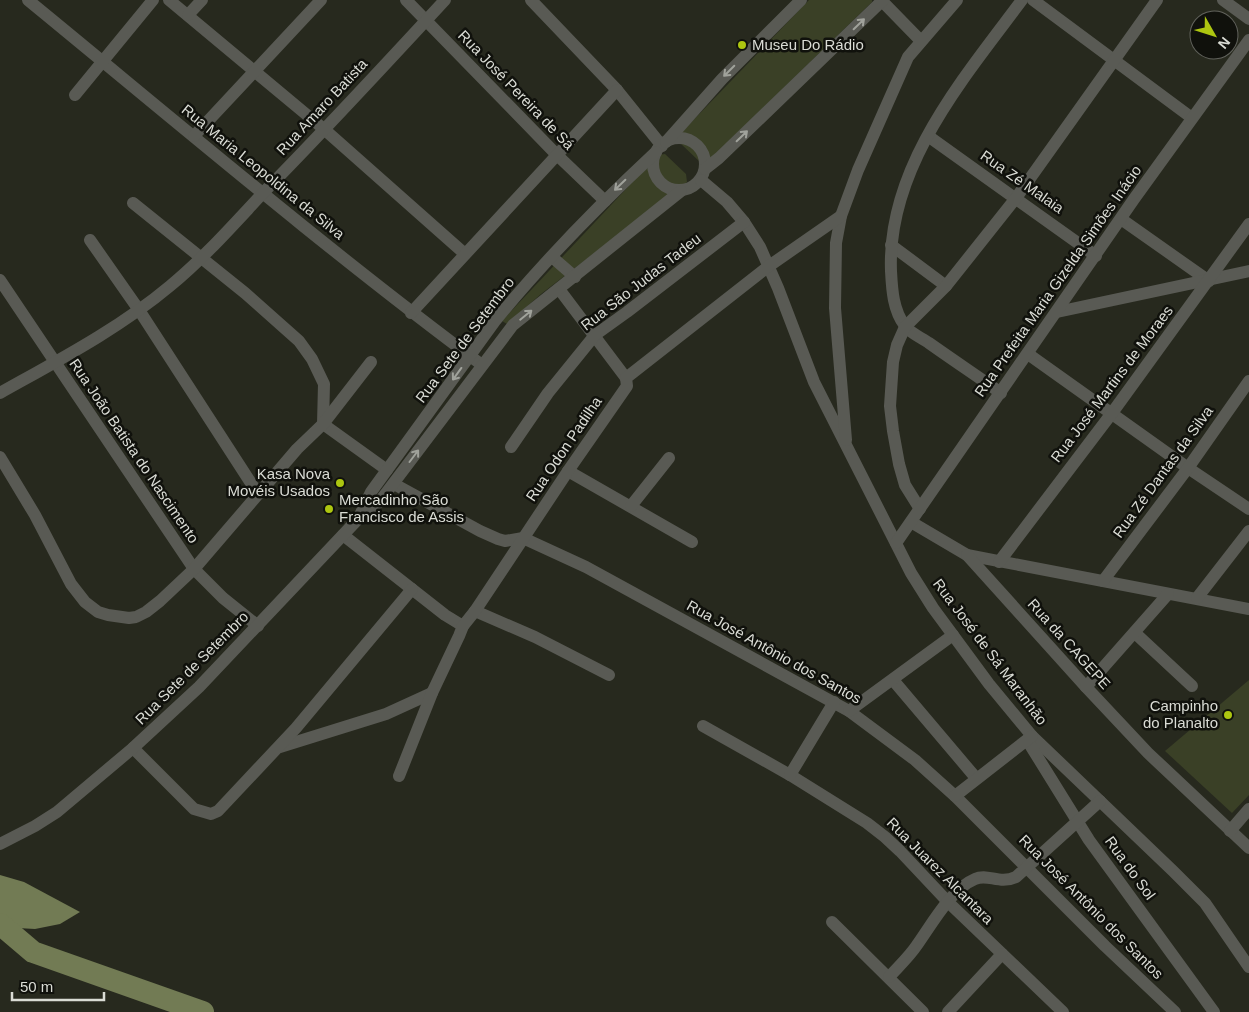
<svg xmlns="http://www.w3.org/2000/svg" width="1249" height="1012" viewBox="0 0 1249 1012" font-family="Helvetica,sans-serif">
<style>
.green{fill:#3a4026}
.water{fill:#727b54}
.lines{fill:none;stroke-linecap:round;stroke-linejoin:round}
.river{stroke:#727b54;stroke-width:22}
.minor{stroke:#595a54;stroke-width:12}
.oneway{stroke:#a0a29b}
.poi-dot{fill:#adc610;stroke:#10110c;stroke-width:2}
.labels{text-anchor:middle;stroke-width:5;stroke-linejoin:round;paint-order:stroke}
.poi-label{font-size:15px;fill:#dadcd5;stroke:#10110c;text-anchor:start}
.street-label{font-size:15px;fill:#dadcd5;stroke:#10110c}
</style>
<rect width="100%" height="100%" fill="#27291e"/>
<g class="green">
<polygon points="809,0 872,0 872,2 707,162 701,163 679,142 679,135"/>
<polygon points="665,154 686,174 687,182 541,294 507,324 502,321 658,155"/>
<polygon points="1249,680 1249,795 1232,813 1165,751"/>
</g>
<polygon class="water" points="0,875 24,882 80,912 60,924 35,929 0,927"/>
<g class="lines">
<polyline class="river" points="0,924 33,952 203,1012"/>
<g class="minor">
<path d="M28,0C178,123 326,249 482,365"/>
<polyline points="169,0 325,130 465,254"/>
<polyline points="406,0 556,154 605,201"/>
<polyline points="531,0 617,90 662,146"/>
<polyline points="881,0 921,41"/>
<polyline points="1033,0 1192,118"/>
<polyline points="1223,0 1249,19"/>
<polyline points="188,15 202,0"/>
<polyline points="75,95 153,0"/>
<polyline points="194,136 321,0"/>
<polyline points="928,136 1096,256"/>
<circle cx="679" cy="164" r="26"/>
<polyline points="666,142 722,79 801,0"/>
<polyline points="705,169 719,158 883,0"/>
<polyline points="701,180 727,202 744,222 760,247 778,288 814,382 911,573 933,608 989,684 1032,736 1173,871 1205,903 1249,967"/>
<polyline points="133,203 245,293 299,341 312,359 324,384 323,424 387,470"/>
<polyline points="1121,219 1209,281"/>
<polyline points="90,240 139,310 258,494"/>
<polyline points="891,245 946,286"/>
<polyline points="552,257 575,277"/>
<polyline points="0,280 194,569 223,598 258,626"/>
<polyline points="559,289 626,378"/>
<polyline points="1057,312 1249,271"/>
<polyline points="411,313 617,90"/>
<polyline points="1028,354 1188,468 1249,509"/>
<path d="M0,393C57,361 120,328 170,286C204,258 233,225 263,193C325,130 385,65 445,0"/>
<path d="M1001,393C977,376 953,360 929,343C922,338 910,333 905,326C893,310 892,290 891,271C887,167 963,79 1022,0"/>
<polyline points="846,440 835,308 836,243 841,216 858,170 908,57 957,0"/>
<polyline points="511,447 548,393 595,335 627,312 744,222"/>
<polyline points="0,457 35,515 71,584 85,602 98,612 108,615 129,618 136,617 146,612 160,601 194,569 297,449 323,424 371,362"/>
<polyline points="568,471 692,542"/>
<polyline points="394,484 480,531 498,539 505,541 523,538 586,567 849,711 915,760 955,796 1105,946 1175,1012"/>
<polyline points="631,506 669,458"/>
<polyline points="920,509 905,485 899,464 893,431 890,406 893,362 897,345 905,327 946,286 1016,198 1157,0"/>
<path d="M360,515L371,492L495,321C544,261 599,205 656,152"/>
<polyline points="911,522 967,555 1249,609"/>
<polyline points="343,535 445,615 463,626"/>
<polyline points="896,543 1134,199 1249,40"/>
<polyline points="967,555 1086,687 1148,753 1249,848"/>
<polyline points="999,562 1112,413 1249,224"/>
<polyline points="1103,581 1188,468 1249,381"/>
<polyline points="1197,598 1249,531"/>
<polyline points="475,611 535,637 609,675"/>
<polyline points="1135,633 1192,686"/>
<polyline points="893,680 976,778"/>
<polyline points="1086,687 1168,594"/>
<polyline points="849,711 953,635"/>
<polyline points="703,726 790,775 867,823 885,837 900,851 948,902 1063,1012"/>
<polyline points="1027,740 1089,840 1214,1012"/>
<polyline points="280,747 386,714 432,693"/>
<polyline points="133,748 194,809 211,814 218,811 296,728 412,589"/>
<polyline points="790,775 834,702"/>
<polyline points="399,776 432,693 459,636 463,626 475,611 568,471 627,386 626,378 769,266 841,216"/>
<polyline points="955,796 1032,736"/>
<polyline points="1230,831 1249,809"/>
<polyline points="0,844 35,826 57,812 133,748 199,687 359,518 380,501 513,325 681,191"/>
<polyline points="832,922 923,1012"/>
<path d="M889,977C898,967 909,957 917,945C932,924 951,889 975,879C988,873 999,885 1016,877L1100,801"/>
<polyline points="948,1012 1002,954"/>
</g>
</g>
<defs><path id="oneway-shaft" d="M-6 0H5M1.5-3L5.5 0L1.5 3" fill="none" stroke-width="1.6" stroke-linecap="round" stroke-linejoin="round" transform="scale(1.25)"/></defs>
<g class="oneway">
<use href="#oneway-shaft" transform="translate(859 24) rotate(-44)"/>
<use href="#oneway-shaft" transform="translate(729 71) rotate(135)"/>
<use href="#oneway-shaft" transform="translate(742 136) rotate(-44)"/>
<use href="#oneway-shaft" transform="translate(620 185) rotate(136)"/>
<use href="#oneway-shaft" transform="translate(526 315) rotate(-39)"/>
<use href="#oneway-shaft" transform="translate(457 374) rotate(126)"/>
<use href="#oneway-shaft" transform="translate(414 456) rotate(-53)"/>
</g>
<g class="poi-dot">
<circle cx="742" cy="45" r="5"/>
<circle cx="340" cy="483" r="5"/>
<circle cx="329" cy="509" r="5"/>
<circle cx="1228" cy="715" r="5"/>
</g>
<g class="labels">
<g class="poi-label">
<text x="752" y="50">Museu Do Rádio</text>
<text x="330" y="479" text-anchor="end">Kasa Nova<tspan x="330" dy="17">Movéis Usados</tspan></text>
<text x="339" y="505">Mercadinho São<tspan x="339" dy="17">Francisco de Assis</tspan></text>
<text x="1218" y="711" text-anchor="end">Campinho<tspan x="1218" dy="17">do Planalto</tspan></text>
</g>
<g class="street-label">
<text transform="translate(516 90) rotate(46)" y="5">Rua José Pereira de Sá</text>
<text transform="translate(322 107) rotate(-47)" y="5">Rua Amaro Batista</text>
<text transform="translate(263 172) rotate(39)" y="5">Rua Maria Leopoldina da Silva</text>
<text transform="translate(1022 182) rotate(35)" y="5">Rua Zé Malaia</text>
<text transform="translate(1058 281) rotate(-55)" y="5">Rua Prefeita Maria Gizelda Simões Inácio</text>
<text transform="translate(641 282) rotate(-38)" y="5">Rua São Judas Tadeu</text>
<text transform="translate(465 340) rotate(-53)" y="5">Rua Sete de Setembro</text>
<text transform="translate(1112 384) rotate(-53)" y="5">Rua José Martins de Moraes</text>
<text transform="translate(564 449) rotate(-56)" y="5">Rua Odon Padilha</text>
<text transform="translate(134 451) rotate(56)" y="5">Rua João Batista do Nascimento</text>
<text transform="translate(1163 472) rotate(-54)" y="5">Rua Zé Dantas da Silva</text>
<text transform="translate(1069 644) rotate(48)" y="5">Rua da CAGEPE</text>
<text transform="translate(774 652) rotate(29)" y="5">Rua José Antônio dos Santos</text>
<text transform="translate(990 652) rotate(53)" y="5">Rua José de Sá Maranhão</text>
<text transform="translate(192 668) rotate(-45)" y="5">Rua Sete de Setembro</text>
<text transform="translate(1130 868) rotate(54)" y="5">Rua do Sol</text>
<text transform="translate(940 871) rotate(45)" y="5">Rua Juarez Alcantara</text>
<text transform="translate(1091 907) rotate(45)" y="5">Rua José Antônio dos Santos</text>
</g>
</g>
<g transform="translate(1214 35) rotate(129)"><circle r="24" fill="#10110c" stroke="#61625c"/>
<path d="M0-4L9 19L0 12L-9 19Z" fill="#adc610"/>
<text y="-8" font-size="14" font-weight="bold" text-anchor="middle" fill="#dadcd5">N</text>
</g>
<path d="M12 992v8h92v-8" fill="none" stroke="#dadcd5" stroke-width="2.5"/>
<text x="20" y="992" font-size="15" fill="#dadcd5" stroke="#10110c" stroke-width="4" paint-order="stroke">50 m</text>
</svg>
